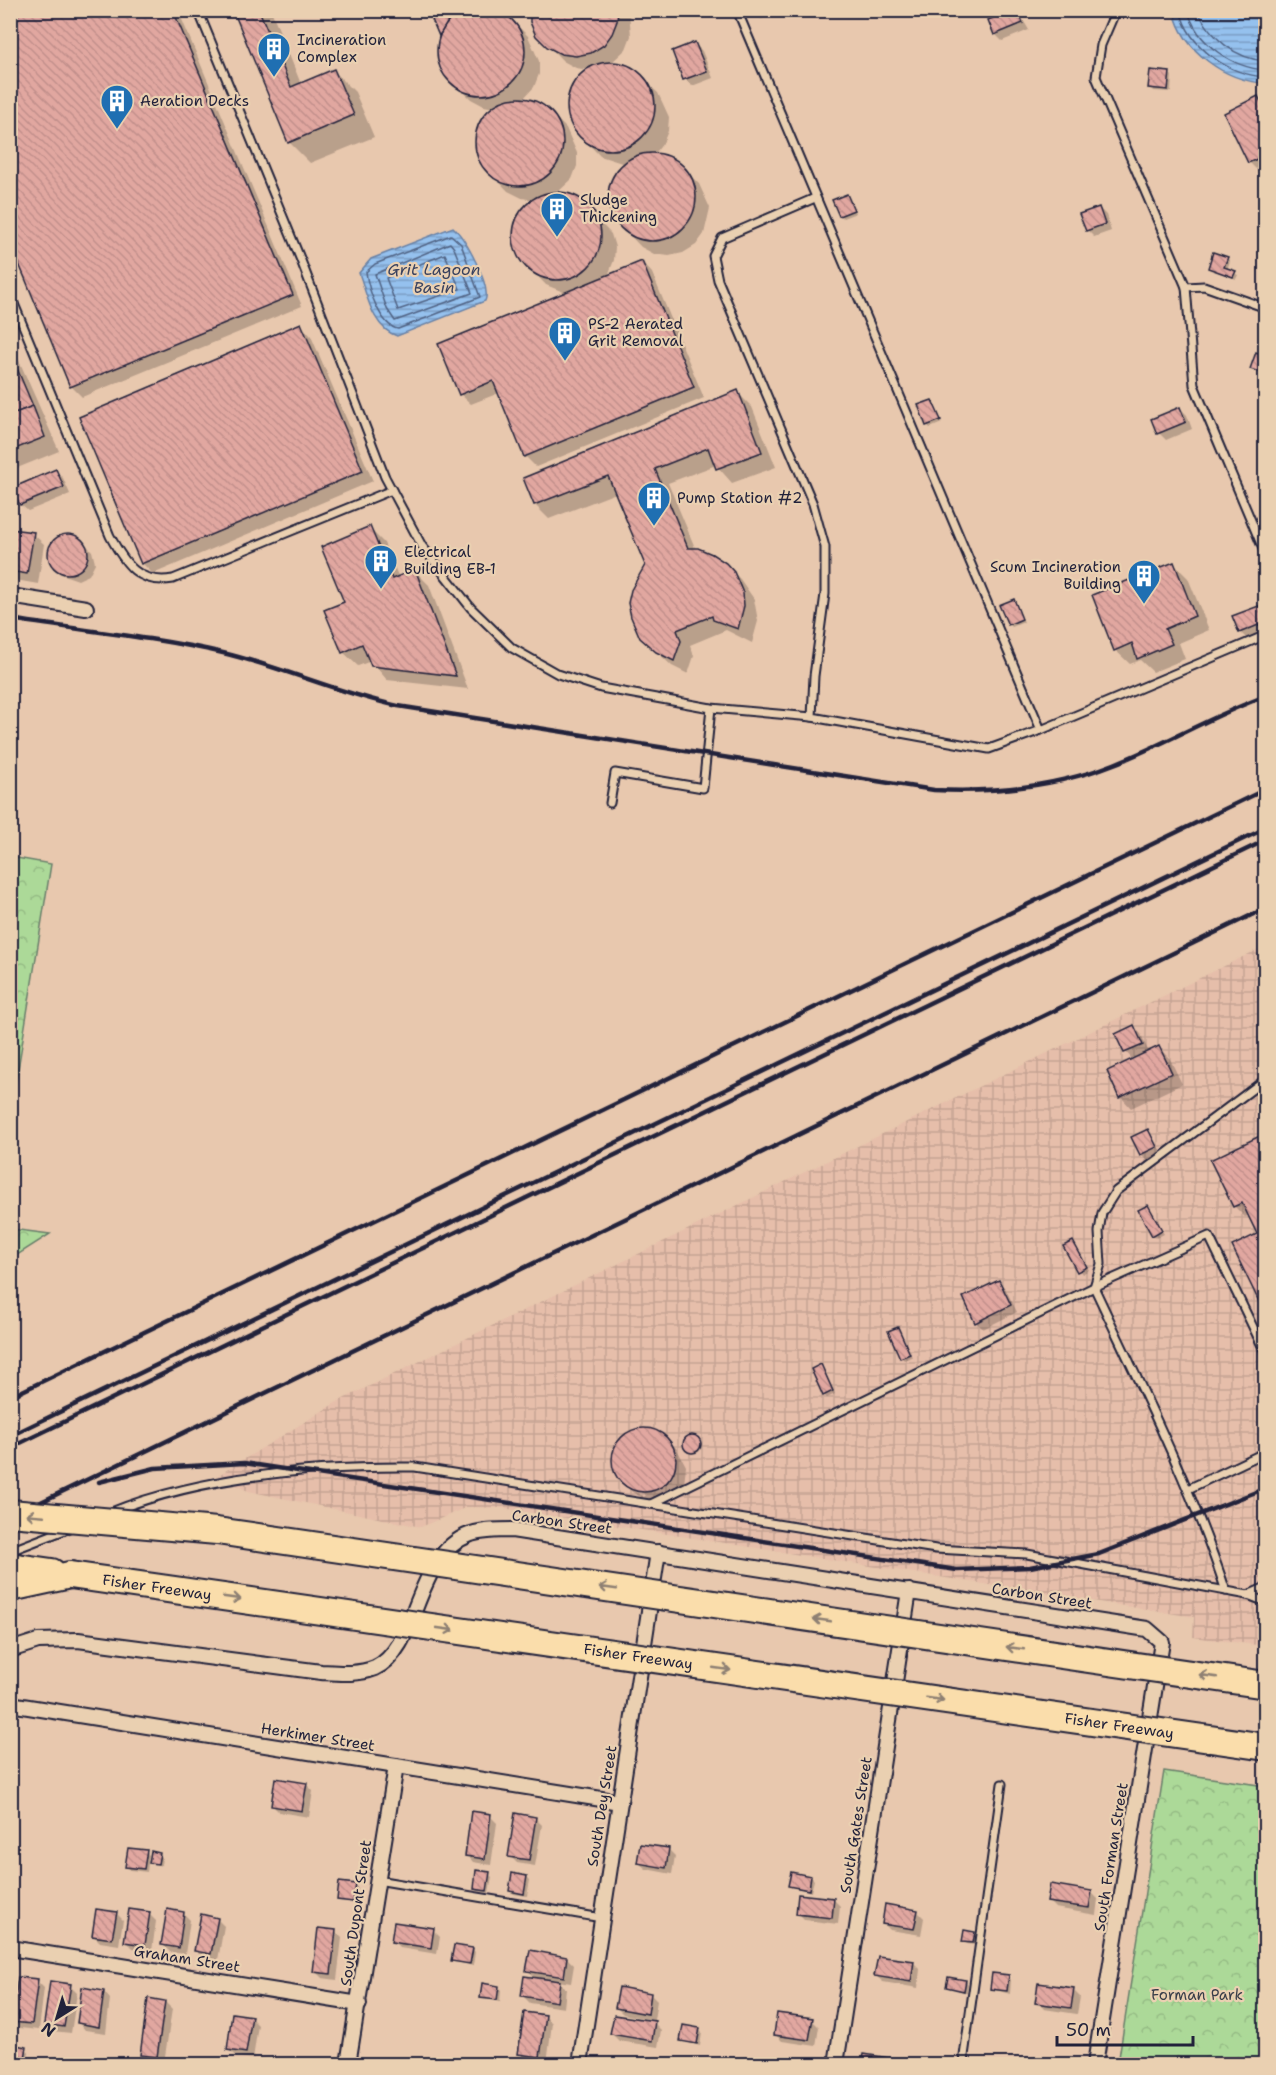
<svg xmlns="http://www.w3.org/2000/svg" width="1276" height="2075" viewBox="0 0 1276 2075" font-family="'Shantell Sans',sans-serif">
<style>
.industrial{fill:url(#industrial-grid)}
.park{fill:url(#park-crowns);stroke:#677e6a;stroke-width:1.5}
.water{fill:url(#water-rules);stroke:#6781a6;stroke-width:1.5}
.shadow{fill:#0003}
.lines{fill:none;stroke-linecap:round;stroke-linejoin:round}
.shore{stroke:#506283;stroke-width:1.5}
.building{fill:url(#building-back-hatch);stroke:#22223b;stroke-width:1.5}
.service-casing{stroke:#22223b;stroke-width:11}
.minor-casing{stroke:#22223b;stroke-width:18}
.motorway-casing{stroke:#22223b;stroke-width:30}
.service{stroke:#ead0b1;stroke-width:7}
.minor{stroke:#ead0b1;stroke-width:14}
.motorway{stroke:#faddab;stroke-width:26}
.rail{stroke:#22223b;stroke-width:4.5}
.motorway-bridge-casing{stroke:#22223b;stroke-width:30;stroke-linecap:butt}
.motorway-bridge{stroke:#faddab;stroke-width:26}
.oneway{stroke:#8e8073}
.labels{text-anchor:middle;stroke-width:4.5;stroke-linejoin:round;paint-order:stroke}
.poi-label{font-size:15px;fill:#22223b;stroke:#ead0b1;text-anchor:start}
.street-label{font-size:15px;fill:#22223b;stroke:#ead0b1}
.park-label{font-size:15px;fill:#373d49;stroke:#ead0b1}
.water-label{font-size:16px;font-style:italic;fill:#39425f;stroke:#ead0b1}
</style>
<defs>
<pattern id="industrial-grid" width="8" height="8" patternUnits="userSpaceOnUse" patternTransform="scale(1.5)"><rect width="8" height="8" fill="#e6beaa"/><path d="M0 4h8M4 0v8" fill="none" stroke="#c5a393"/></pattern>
<pattern id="park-crowns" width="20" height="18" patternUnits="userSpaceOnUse" patternTransform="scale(1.5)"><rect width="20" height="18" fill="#acd998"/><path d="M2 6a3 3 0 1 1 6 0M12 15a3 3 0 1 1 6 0" fill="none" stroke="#94ba84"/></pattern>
<pattern id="water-rules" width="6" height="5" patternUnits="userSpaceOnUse" patternTransform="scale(1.5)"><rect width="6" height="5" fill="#95c1ee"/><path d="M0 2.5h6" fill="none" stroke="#799cc2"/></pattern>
<pattern id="building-back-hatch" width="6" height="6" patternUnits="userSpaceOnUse" patternTransform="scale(1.5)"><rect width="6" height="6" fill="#e1a7a0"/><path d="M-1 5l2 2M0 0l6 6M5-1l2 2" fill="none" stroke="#c18f8b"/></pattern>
</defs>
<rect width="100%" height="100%" fill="#e8c8ae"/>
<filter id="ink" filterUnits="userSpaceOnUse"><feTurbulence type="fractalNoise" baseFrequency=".0167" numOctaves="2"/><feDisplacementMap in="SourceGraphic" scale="12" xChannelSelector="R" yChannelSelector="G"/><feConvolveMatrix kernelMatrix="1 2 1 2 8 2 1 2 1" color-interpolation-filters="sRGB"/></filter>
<g filter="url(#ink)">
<polygon class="industrial" points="1265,946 1265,1646 1193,1637 1194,1617 502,1508 467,1507 421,1527 248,1491 217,1476 337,1402"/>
<g class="park">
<polygon points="11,857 51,864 11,1113 10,857"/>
<polygon points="11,1229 50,1234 11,1259"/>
<polygon points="1164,1771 1265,1786 1265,2064 1118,2064"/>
</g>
<g class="water">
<path d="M1174,11H1265V83C1225,81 1183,51 1174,11Z"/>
<path d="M453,227C465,238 492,286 485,301L397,336C372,328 367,294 359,273L371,259Z"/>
</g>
<g class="shadow">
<polygon points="32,10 178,10 302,306 82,397 71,386"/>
<polygon points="234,10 271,10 301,84 334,71 355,92 374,137 310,163 289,142"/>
<polygon points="430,10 497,10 513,21 528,36 539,61 539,74 534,87 522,100 540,105 551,113 566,128 577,153 577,166 572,179 557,193 578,199 611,234 615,247 614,260 608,276 642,262 652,273 704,398 536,467 525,456 499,393 471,404 460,394 566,293 546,285 521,259 515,246 514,231 518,217 534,200 522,198 508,191 483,165 477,152 476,137 480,123 494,108 484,106 471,99 445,74 439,60 441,36"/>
<polygon points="531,10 629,10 631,36 626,49 610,64 632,69 658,93 669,117 668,131 663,143 654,155 673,160 684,169 699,184 710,208 704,234 696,245 683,253 669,256 654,254 641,247 616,221 610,207 609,193 613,178 625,164 600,156 575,130 569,116 568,102 572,88 581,75 589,70 576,68 563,61 538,35"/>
<polygon points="756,10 772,10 773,14 761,19"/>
<polygon points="1017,10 1029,30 1002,41 995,34"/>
<polygon points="695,44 702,51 713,78 692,86 685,79"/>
<polygon points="1169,73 1172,76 1171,92 1153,91 1150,88"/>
<polygon points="1257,98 1266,106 1266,171 1260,173 1250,163 1226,113"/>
<polygon points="847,196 856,213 843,218 840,215"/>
<polygon points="1099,208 1106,215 1111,231 1094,237 1087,230"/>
<polygon points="1227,258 1230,261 1227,270 1238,275 1236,279 1209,268"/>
<polygon points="301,325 311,336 373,481 153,574 142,563"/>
<polygon points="10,340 59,451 10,471"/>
<polygon points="737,392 752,407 776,467 732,483 716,465 668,483 696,550 725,564 740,579 754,599 758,621 752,643 726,630 690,645 694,656 688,674 672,666 642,638 647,565 616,493 549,519 535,505 525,479"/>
<polygon points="932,402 942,423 930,428 927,425"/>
<polygon points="1180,408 1187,415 1192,429 1166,440 1159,433"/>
<polygon points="56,471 63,478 70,494 28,511 21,505"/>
<polygon points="369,528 384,543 399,578 415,571 429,585 468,689 387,680 371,661 358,666 343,652 346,602"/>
<polygon points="10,530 33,534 44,544 38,584 10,579"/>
<polygon points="67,535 79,538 92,551 95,563 89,575 78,580 61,574 54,566 49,555 56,539"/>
<polygon points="1174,564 1188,578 1209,630 1179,643 1185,659 1153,672 1140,660 1130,664 1115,650"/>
<polygon points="1013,601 1024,622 1012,627 1009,624"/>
<polygon points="1263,606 1266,632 1247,639 1240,632"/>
<polygon points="1134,1027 1141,1034 1149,1053 1159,1048 1170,1059 1182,1084 1131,1108 1121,1097 1109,1072 1133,1060 1126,1052"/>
<polygon points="1148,1131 1163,1154 1148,1161 1141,1154"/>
<polygon points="1266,1135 1259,1234 1250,1215 1245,1217 1234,1206"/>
<polygon points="1150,1210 1164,1234 1156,1238 1153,1235"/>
<polygon points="1075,1246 1089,1270 1082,1274 1065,1247"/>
<polygon points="998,1281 1005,1288 1017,1312 983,1329 976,1322"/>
<polygon points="898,1329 912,1357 904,1360 901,1357"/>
<polygon points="821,1366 835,1394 827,1398 824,1395"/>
<polygon points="647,1429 665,1438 677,1449 686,1466 684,1485 670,1499 650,1502 632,1492 629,1488 644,1497 646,1495 627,1484 627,1487 621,1481 613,1461 620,1441 638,1430"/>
<circle cx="693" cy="1445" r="9"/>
<polygon points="306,1784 313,1791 309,1817 279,1812 272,1805"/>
<polygon points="490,1816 497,1823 491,1865 473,1862 467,1855"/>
<polygon points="535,1818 542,1825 535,1866 517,1863 510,1856"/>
<polygon points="668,1849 675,1856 672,1874 646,1869 639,1863"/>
<polygon points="146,1852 149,1855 147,1872 130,1870 127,1866"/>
<polygon points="159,1854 162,1857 161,1866 151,1862"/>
<polygon points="489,1874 492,1877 489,1893 478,1891 475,1888"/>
<polygon points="527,1877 530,1880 527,1896 514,1894 511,1891"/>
<polygon points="811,1877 814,1880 811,1892 789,1885"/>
<polygon points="355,1886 358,1889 356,1904 338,1899"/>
<polygon points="1091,1892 1098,1899 1096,1915 1055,1908 1048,1901"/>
<polygon points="833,1899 840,1906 838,1924 805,1920 798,1913"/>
<polygon points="917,1911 924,1918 921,1935 890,1930 883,1923"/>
<polygon points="116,1913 123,1920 119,1945 100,1942 93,1935"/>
<polygon points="183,1913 190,1920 185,1954 170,1952 163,1945"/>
<polygon points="149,1914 156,1921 152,1951 133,1948 126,1941"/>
<polygon points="217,1919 224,1926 218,1960 202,1957 195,1950"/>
<polygon points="433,1930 440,1937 437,1954 400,1948 393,1941"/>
<polygon points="335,1931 342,1938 337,1980 322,1978 315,1971"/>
<polygon points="974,1933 977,1936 975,1945 967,1944 964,1941"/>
<polygon points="472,1949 475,1952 473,1966 453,1961"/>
<polygon points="567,1958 574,1965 571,1983 558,1981 566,1989 564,2008 530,2003 523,1996 537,1979 528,1970"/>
<polygon points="914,1963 920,1969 918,1988 883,1982 876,1976"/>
<polygon points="1008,1977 1011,1980 1010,1994 992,1989"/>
<polygon points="37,1981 44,1988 39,2030 20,2028 13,2021"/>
<polygon points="965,1981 968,1984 967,1993 948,1987"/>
<polygon points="70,1986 77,1993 71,2033 52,2031 46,2024"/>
<polygon points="498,1987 501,1990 500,2002 482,1997"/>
<polygon points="1073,1990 1080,1997 1077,2014 1044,2009 1037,2002"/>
<polygon points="104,1992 110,1999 106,2033 85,2030 79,2023"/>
<polygon points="650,1994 657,2001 654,2020 623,2014 616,2007"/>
<polygon points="165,2002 172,2009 164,2063 149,2061 142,2054"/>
<polygon points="545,2016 552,2023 547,2063 527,2060 520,2053"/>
<polygon points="251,2018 258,2025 253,2059 235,2056 228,2049"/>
<polygon points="812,2020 819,2027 816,2046 782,2041 775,2034"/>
<polygon points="654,2023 661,2030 658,2047 619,2041 612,2034"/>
<polygon points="699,2029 702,2033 700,2046 682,2041"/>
<polygon points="11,2046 29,2052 27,2064 10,2064"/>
<polygon points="865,2056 901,2061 904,2064 864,2064"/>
<polygon points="68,2057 73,2058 76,2064 67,2064"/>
</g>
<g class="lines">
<g class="shore">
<path d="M1180,10C1189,48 1229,75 1266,77"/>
<path d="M1188,10C1196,44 1233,68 1266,70"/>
<path d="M1197,10C1211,37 1234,59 1266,61"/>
<path d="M451,235L461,244L480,297L398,329C380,326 368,288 366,272L375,264Z"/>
<polygon points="450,243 454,248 472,293 395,321 387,309 375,274"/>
<polygon points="445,254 460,289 398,310 386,278"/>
</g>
</g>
<g class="building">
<circle cx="481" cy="51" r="44"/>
<polygon points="28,10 173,10 293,295 70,387 10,242 10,18"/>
<polygon points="233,10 259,10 291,87 334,69 354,115 288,143"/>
<polygon points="428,10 461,10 450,18 439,36"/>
<polygon points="530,10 618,10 617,21 612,34 604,45 591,53 576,56 561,54 547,47 536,36 530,22"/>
<polygon points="1010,10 1018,10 1023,23 994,35 988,20"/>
<polygon points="695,42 707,71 683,80 672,51"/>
<circle cx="611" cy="106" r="44"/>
<polygon points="1150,70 1170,72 1168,90 1148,88"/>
<polygon points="1258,96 1266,112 1266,142 1261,144 1266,155 1248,163 1224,113"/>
<circle cx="519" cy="142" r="44"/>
<circle cx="652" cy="197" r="44"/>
<circle cx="557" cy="236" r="44"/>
<polygon points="847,194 854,210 839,216 832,200"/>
<polygon points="1099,207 1105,224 1086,231 1079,214"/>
<polygon points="1213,252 1228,257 1224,267 1236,271 1233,277 1208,268"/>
<polygon points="642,261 694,387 524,457 493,381 459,395 438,344"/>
<polygon points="301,323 363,471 141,564 79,417"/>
<polygon points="10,352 33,406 10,415"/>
<polygon points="1256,352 1266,356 1266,374 1250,369"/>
<polygon points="738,390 762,452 716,469 708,448 655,469 688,548 698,548 712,554 726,563 734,572 743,593 744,606 738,629 713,620 712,616 677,630 681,641 674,661 656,652 640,638 631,617 628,603 631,590 645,565 608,476 534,505 523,478"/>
<polygon points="932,400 941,420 926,426 918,405"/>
<polygon points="33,406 45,437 10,451 10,415"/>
<polygon points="1180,407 1186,422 1157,434 1151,419"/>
<polygon points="56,469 64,487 20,505 12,488"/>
<polygon points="370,526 392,579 415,569 456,676 371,666 362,644 342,653 324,610 344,602 321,547"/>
<polygon points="10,529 34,532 27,574 10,571"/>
<circle cx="68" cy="554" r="20"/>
<polygon points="1174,562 1195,616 1165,629 1172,644 1137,659 1132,643 1114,651 1092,595"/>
<polygon points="1014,599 1022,619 1008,625 999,605"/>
<polygon points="1264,604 1266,622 1239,633 1232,616"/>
<polygon points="1134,1025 1143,1045 1124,1053 1115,1034"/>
<polygon points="1159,1046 1172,1073 1119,1098 1107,1071"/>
<polygon points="1148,1129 1157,1147 1140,1155 1131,1137"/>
<polygon points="1266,1133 1266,1316 1232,1246 1257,1234 1242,1203 1233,1207 1210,1160"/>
<polygon points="1148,1205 1162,1230 1152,1236 1138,1210"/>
<polygon points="1073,1241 1087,1267 1077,1272 1063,1246"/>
<polygon points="999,1280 1011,1305 975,1323 963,1297"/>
<polygon points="898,1327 910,1354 900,1358 888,1331"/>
<polygon points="821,1364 833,1391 823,1396 811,1369"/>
<circle cx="644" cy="1460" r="32"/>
<circle cx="692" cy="1444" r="9"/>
<polygon points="275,1778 307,1783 302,1811 271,1806"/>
<polygon points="471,1811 491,1814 485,1859 465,1856"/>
<polygon points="515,1813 536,1817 529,1860 508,1857"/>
<polygon points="640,1844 669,1848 666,1868 637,1863"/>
<polygon points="128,1848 147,1850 144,1869 125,1867"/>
<polygon points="151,1851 160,1853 158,1864 149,1863"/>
<polygon points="476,1870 490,1872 487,1891 474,1889"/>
<polygon points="791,1872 811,1876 809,1890 788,1886"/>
<polygon points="512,1873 527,1876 524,1894 509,1891"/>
<polygon points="339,1882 356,1884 353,1902 337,1900"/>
<polygon points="1050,1884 1092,1891 1089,1908 1047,1902"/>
<polygon points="798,1894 834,1898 832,1918 796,1914"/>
<polygon points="885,1904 918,1910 914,1929 882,1924"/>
<polygon points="96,1909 117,1912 112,1939 92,1936"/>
<polygon points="129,1909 150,1912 145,1945 124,1942"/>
<polygon points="167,1909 184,1912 179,1948 161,1945"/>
<polygon points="201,1914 218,1918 211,1954 194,1951"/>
<polygon points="394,1922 434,1928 431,1948 391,1942"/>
<polygon points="318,1928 336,1930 331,1974 313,1972"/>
<polygon points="964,1930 975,1932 973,1943 962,1942"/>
<polygon points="454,1945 473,1948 470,1964 451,1961"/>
<polygon points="530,1950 567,1957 564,1977 526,1971"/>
<polygon points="878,1956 914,1961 911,1982 874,1976"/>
<polygon points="992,1973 1009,1975 1007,1991 990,1989"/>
<polygon points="524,1976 560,1981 557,2002 521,1996"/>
<polygon points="18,1977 38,1979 32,2024 12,2022"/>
<polygon points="948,1977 966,1980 964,1991 946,1987"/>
<polygon points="50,1981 71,1984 64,2027 44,2024"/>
<polygon points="482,1983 499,1986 497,2000 480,1998"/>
<polygon points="1038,1983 1074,1988 1071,2008 1035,2003"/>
<polygon points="82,1987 104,1991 99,2027 77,2023"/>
<polygon points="619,1987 651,1993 648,2014 615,2008"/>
<polygon points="148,1998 165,2001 157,2057 140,2055"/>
<polygon points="524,2012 546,2015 540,2057 518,2054"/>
<polygon points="232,2013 252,2016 246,2053 227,2050"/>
<polygon points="777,2013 813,2018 809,2040 774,2035"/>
<polygon points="614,2015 655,2021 652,2041 610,2034"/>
<polygon points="683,2025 700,2028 697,2044 680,2041"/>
<polygon points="10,2044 27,2047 24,2064 10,2064"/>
<polygon points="864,2054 901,2060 901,2064 862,2064"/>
</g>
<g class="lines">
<g class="service-casing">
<g id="service">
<polyline points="198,10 300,258 385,477 422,546 471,608 512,648 558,674 601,688 711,708 812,717"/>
<polyline points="737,10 1041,730 1266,635"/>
<polyline points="1116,10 1101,45 1096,77 1186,287 1194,385 1266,556"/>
<polyline points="815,198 722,238 713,256 718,280 813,504 825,547 825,594 814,676 812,717 989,749 1041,730"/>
<polyline points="1186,287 1204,286 1266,308"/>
<path d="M10,294L110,536C125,564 139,585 173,579L392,490"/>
<polyline points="610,803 615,773 703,788 711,708"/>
<polyline points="1188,1489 1266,1452"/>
<polyline points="651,1504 1094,1287 1209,1236 1266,1354"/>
<path d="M111,1512C203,1476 316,1466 415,1467L936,1549L1027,1554L1248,1595L1266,1602"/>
<polyline points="10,1551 70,1528"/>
<path d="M1226,1591C1191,1486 1141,1387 1094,1287L1101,1264L1099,1232L1102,1213L1116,1191L1266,1079"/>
<polyline points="1248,1595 1266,1587"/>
<polyline points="377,1880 602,1918"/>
<polyline points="966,2064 964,2056 1002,1784"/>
</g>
</g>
<g class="minor-casing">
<g id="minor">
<polyline points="10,596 86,608"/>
<path d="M10,1650L38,1641L78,1640L321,1672C339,1673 357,1675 375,1668C420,1647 413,1555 471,1534C484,1530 498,1530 512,1530L1147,1629L1162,1642L1095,2064"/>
<polyline points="10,1704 620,1802"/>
<polyline points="10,1948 359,2004"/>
<polyline points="348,2064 396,1766"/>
<polyline points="580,2064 658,1552"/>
<polyline points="836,2064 909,1591"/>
</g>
</g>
<g class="motorway-casing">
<g id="motorway">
<polyline points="10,1566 52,1572"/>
<polyline points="10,1588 70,1575"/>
</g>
</g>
<use href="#service" class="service"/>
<use href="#minor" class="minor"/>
<use href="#motorway" class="motorway"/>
<g class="rail">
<path d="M10,619C81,630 153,637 223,653C282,667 338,693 398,706L934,790C997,793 1056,787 1114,764C1166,744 1213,715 1266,696"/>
<polyline points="10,1397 1266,789"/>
<polyline points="10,1436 1266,828"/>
<polyline points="10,1448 1266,840"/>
<polyline points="99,1482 155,1468 244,1463 957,1570 1030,1567 1099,1554 1266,1488"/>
<polyline points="10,1517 1266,908"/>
</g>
<g class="motorway-bridge-casing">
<g id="motorway-bridge">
<polyline points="10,1513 217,1531 1266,1685"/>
<path id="s1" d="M70,1575L1266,1747"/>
</g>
</g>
<use href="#motorway-bridge" class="motorway-bridge"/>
</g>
<defs><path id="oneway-shaft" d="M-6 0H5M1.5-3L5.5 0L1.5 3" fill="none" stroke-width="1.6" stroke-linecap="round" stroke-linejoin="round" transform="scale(1.5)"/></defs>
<g class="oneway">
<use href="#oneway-shaft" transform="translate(35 1515) rotate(-175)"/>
<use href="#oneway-shaft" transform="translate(608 1588) rotate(-172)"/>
<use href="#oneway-shaft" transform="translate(232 1598) rotate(8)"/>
<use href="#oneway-shaft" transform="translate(822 1620) rotate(-172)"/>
<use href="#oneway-shaft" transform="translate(445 1629) rotate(8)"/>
<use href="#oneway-shaft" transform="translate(1015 1648) rotate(-172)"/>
<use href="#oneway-shaft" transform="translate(722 1669) rotate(8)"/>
<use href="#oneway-shaft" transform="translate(1208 1676) rotate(-172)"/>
<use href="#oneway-shaft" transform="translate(935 1699) rotate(8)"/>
</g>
</g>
<defs>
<g id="building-pin" transform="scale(1.725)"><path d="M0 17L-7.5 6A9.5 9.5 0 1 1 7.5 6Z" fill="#1f6fb2" stroke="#ead0b1"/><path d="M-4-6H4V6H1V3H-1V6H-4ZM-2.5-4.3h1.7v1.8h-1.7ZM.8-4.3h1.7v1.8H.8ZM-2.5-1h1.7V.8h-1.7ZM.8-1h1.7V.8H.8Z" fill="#fff"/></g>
</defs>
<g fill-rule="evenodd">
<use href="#building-pin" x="274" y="49"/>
<use href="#building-pin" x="117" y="101"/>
<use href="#building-pin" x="557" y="209"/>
<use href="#building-pin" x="565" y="333"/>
<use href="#building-pin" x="654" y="498"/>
<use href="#building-pin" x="381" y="561"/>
<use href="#building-pin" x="1144" y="576"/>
</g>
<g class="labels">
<g class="poi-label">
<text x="297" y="45">Incineration<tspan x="297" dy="17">Complex</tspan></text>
<text x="140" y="106">Aeration Decks</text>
<text x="580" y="205">Sludge<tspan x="580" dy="17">Thickening</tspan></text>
<text x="588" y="329">PS-2 Aerated<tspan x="588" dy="17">Grit Removal</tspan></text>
<text x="677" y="503">Pump Station #2</text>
<text x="404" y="557">Electrical<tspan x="404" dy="17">Building EB-1</tspan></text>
<text x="1121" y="572" text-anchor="end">Scum Incineration<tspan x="1121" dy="17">Building</tspan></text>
</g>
<g class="street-label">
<text transform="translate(562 1522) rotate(8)" y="5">Carbon Street</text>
<text dy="5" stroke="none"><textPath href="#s1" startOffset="88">Fisher Freeway</textPath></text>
<text transform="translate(1042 1596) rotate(9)" y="5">Carbon Street</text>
<text dy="5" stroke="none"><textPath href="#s1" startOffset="574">Fisher Freeway</textPath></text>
<text dy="5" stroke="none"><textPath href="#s1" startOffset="1060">Fisher Freeway</textPath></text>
<text transform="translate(318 1737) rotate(9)" y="5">Herkimer Street</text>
<text transform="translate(602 1806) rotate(-81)" y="5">South Dey Street</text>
<text transform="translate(856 1825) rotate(-81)" y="5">South Gates Street</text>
<text transform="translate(1111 1857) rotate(-81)" y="5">South Forman Street</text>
<text transform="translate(356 1913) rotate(-82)" y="5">South Dupont Street</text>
<text transform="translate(187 1959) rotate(9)" y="5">Graham Street</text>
</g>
<g class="park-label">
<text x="1197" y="2000">Forman Park</text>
</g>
<g class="water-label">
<text x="434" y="275">Grit Lagoon<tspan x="434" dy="18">Basin</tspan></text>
</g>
</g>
<rect width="1276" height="2075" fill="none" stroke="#ead0b1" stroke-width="36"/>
<rect x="18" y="18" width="1240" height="2039" fill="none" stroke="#22223b" stroke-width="2" filter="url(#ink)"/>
<g transform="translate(57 2018) rotate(217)" stroke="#ead0b1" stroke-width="4.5" paint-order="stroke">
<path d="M0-4.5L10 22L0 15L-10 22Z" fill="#22223b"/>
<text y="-9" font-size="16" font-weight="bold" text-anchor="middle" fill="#22223b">N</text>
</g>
<path d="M1057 2036v9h136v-9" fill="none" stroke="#22223b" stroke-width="3"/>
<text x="1066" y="2036" font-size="18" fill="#22223b" stroke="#ead0b1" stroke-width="4.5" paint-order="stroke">50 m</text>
</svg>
